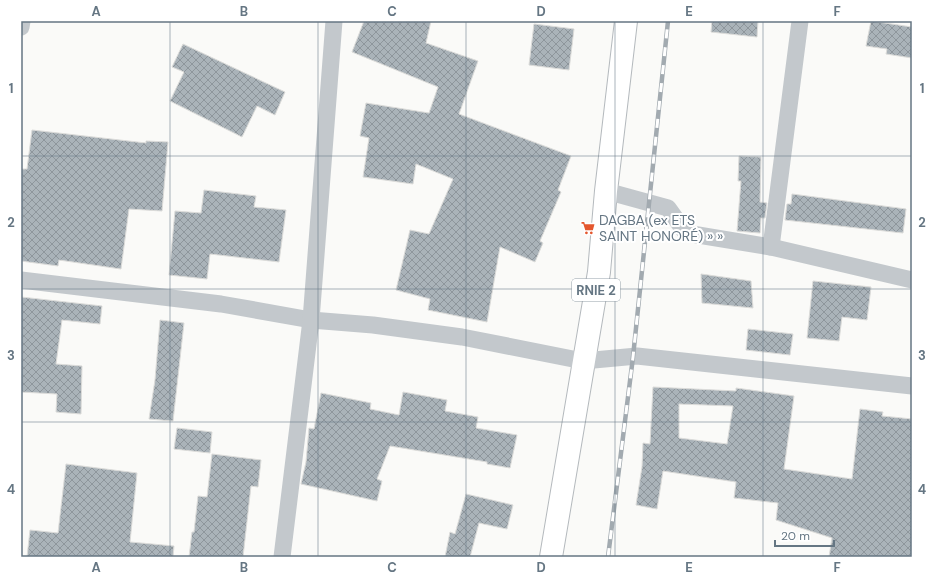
<svg xmlns="http://www.w3.org/2000/svg" width="933" height="578" viewBox="0 0 933 578" font-family="'DM Sans',sans-serif">
<style>
.building{fill:url(#building-cross-hatch);stroke:#dcdcda;fill-rule:evenodd}
.lines{fill:none;stroke-linecap:round;stroke-linejoin:round}
.highway-casing{stroke:#b4b9bd;stroke-width:24}
.street{stroke:#c3c8cc;stroke-width:17}
.highway{stroke:#fff;stroke-width:22}
.rail-casing{stroke:#a2aab0;stroke-width:4.5}
.rail{stroke:#fff;stroke-width:3;stroke-dasharray:9;stroke-linecap:butt}
.grid{fill:none;stroke:#657683;stroke-width:1;stroke-opacity:0.55}
.labels{text-anchor:middle;stroke-width:4;stroke-linejoin:round;paint-order:stroke}
.shield{fill:#fff;stroke:#939fa8;stroke-width:1}
.shield-label{font-size:13px;font-weight:bold;fill:#657683}
.poi-label{font-size:14px;fill:#657683;stroke:#fff;text-anchor:start}
.neatline{fill:none;stroke:#657683;stroke-width:1.5}
.grid-label{font-size:13px;text-anchor:middle;font-weight:bold;fill:#657683}
</style>
<defs>
<pattern id="building-cross-hatch" width="8" height="8" patternUnits="userSpaceOnUse"><rect width="8" height="8" fill="#aab3b9"/><path d="M0 0l8 8M0 8l8-8" fill="none" stroke="#8e969c"/></pattern>
</defs>
<rect width="100%" height="100%" fill="#fafaf8"/>
<g class="building">
<polygon points="364,21 431,21 426,43 478,61 459,114 571,156 558,190 561,192 540,241 543,243 535,262 500,247 487,322 428,310 430,299 396,290 410,230 429,234 453,179 416,164 413,184 363,177 369,138 360,136 366,103 429,113 438,87 352,52"/>
<polygon points="712,21 758,21 757,37 711,32"/>
<polygon points="871,21 912,27 912,58 886,54 887,49 866,46"/>
<polygon points="534,24 574,29 569,70 529,65"/>
<polygon points="183,44 285,92 275,115 257,106 242,137 170,101 184,72 172,67"/>
<polygon points="32,130 146,143 146,141 168,142 162,211 129,209 121,269 59,260 58,266 21,261 21,169 27,169"/>
<polygon points="739,156 761,157 760,202 767,203 765,218 761,218 760,233 737,231 741,181 738,181"/>
<polygon points="204,190 256,196 254,207 286,210 279,262 210,254 207,279 169,275 175,211 201,213"/>
<polygon points="792,194 906,209 903,233 785,220 787,204 791,204"/>
<polygon points="701,274 751,281 753,308 702,303"/>
<polygon points="813,281 871,287 867,320 842,317 839,341 807,338"/>
<polygon points="21,297 102,306 100,324 62,320 56,364 82,366 81,414 56,412 57,394 21,392"/>
<polygon points="160,320 184,323 173,421 149,419 155,380"/>
<polygon points="748,329 793,334 790,355 746,350"/>
<path d="M653,387L736,391V388L794,396L784,469L852,479L860,409L883,412L882,416L912,419V557H829L832,538L776,520L778,503L734,498L736,482L663,471L657,509L636,505L642,467L643,443L650,444ZM679,404L733,406L727,444L679,438Z"/>
<polygon points="403,392 447,400 445,411 478,417 476,428 517,435 510,468 487,464 487,462 390,446 377,479 382,481 377,501 301,484 306,462 309,428 314,429 321,393 371,403 370,409 399,415"/>
<polygon points="177,428 212,432 210,453 174,449"/>
<polygon points="212,454 261,460 258,487 251,486 243,557 189,557 192,532 194,532 198,496 207,497"/>
<polygon points="66,464 137,473 130,542 174,546 173,557 27,557 30,530 58,533"/>
<polygon points="466,494 513,505 507,529 479,523 470,557 445,557 450,532 455,534"/>
</g>
<g class="lines">
<g class="highway-casing">
<polyline id="highway" points="551,557 599,272 606,191 626,21"/>
</g>
<g class="street">
<polyline points="21,27 22,21"/>
<polyline points="606,191 668,208 686,233 771,247 912,280"/>
<polyline points="771,247 800,21"/>
<polyline points="21,280 221,304 311,320 373,325 462,337 583,361 637,356 912,386"/>
<polyline points="282,557 311,320 334,21"/>
</g>
<use href="#highway" class="highway"/>
<g class="rail-casing">
<polyline id="rail" points="608,557 633,357 668,21"/>
</g>
<use href="#rail" class="rail"/>
</g>
<path class="grid" d="M170,21V557M318,21V557M466,21V557M615,21V557M763,21V557M21,156H912M21,289H912M21,422H912"/>
<defs>
<g id="supermarket-bare" transform="scale(1.08)"><path d="M-6-5.5h2.5l.6 2H6L4.5 2H-2.5L-4.4-4H-6ZM-1.5 3.2a1.3 1.3 0 1 0 .1 0ZM3 3.2a1.3 1.3 0 1 0 .1 0Z" fill="#e4572e" stroke="#fff" stroke-width="2.5" paint-order="stroke"/></g>
</defs>
<g fill-rule="evenodd">
<use href="#supermarket-bare" x="588" y="228"/>
</g>
<g class="labels">
<rect class="shield" x="572" y="279" width="48" height="22" rx="3"/>
<g class="shield-label">
<text x="596" y="295">RNIE 2</text>
</g>
<g class="poi-label">
<text x="599" y="225">DAGBA (ex ETS<tspan x="599" dy="16">SAINT HONORÉ) » »</tspan></text>
</g>
</g>
<rect width="933" height="578" fill="none" stroke="#ffffff" stroke-width="44"/>
<path d="M775 540v6h59v-6" fill="none" stroke="#657683" stroke-width="2"/>
<text x="781" y="540" font-size="12" fill="#657683" stroke="#ffffff" stroke-width="3" paint-order="stroke">20 m</text>
<rect x="22" y="22" width="889" height="534" class="neatline"/>
<g class="grid-label">
<text x="96" y="16">A</text>
<text x="244" y="16">B</text>
<text x="392" y="16">C</text>
<text x="541" y="16">D</text>
<text x="689" y="16">E</text>
<text x="837" y="16">F</text>
<text x="11" y="93">1</text>
<text x="922" y="93">1</text>
<text x="11" y="227">2</text>
<text x="922" y="227">2</text>
<text x="11" y="360">3</text>
<text x="922" y="360">3</text>
<text x="11" y="494">4</text>
<text x="922" y="494">4</text>
<text x="96" y="572">A</text>
<text x="244" y="572">B</text>
<text x="392" y="572">C</text>
<text x="541" y="572">D</text>
<text x="689" y="572">E</text>
<text x="837" y="572">F</text>
</g>
</svg>
